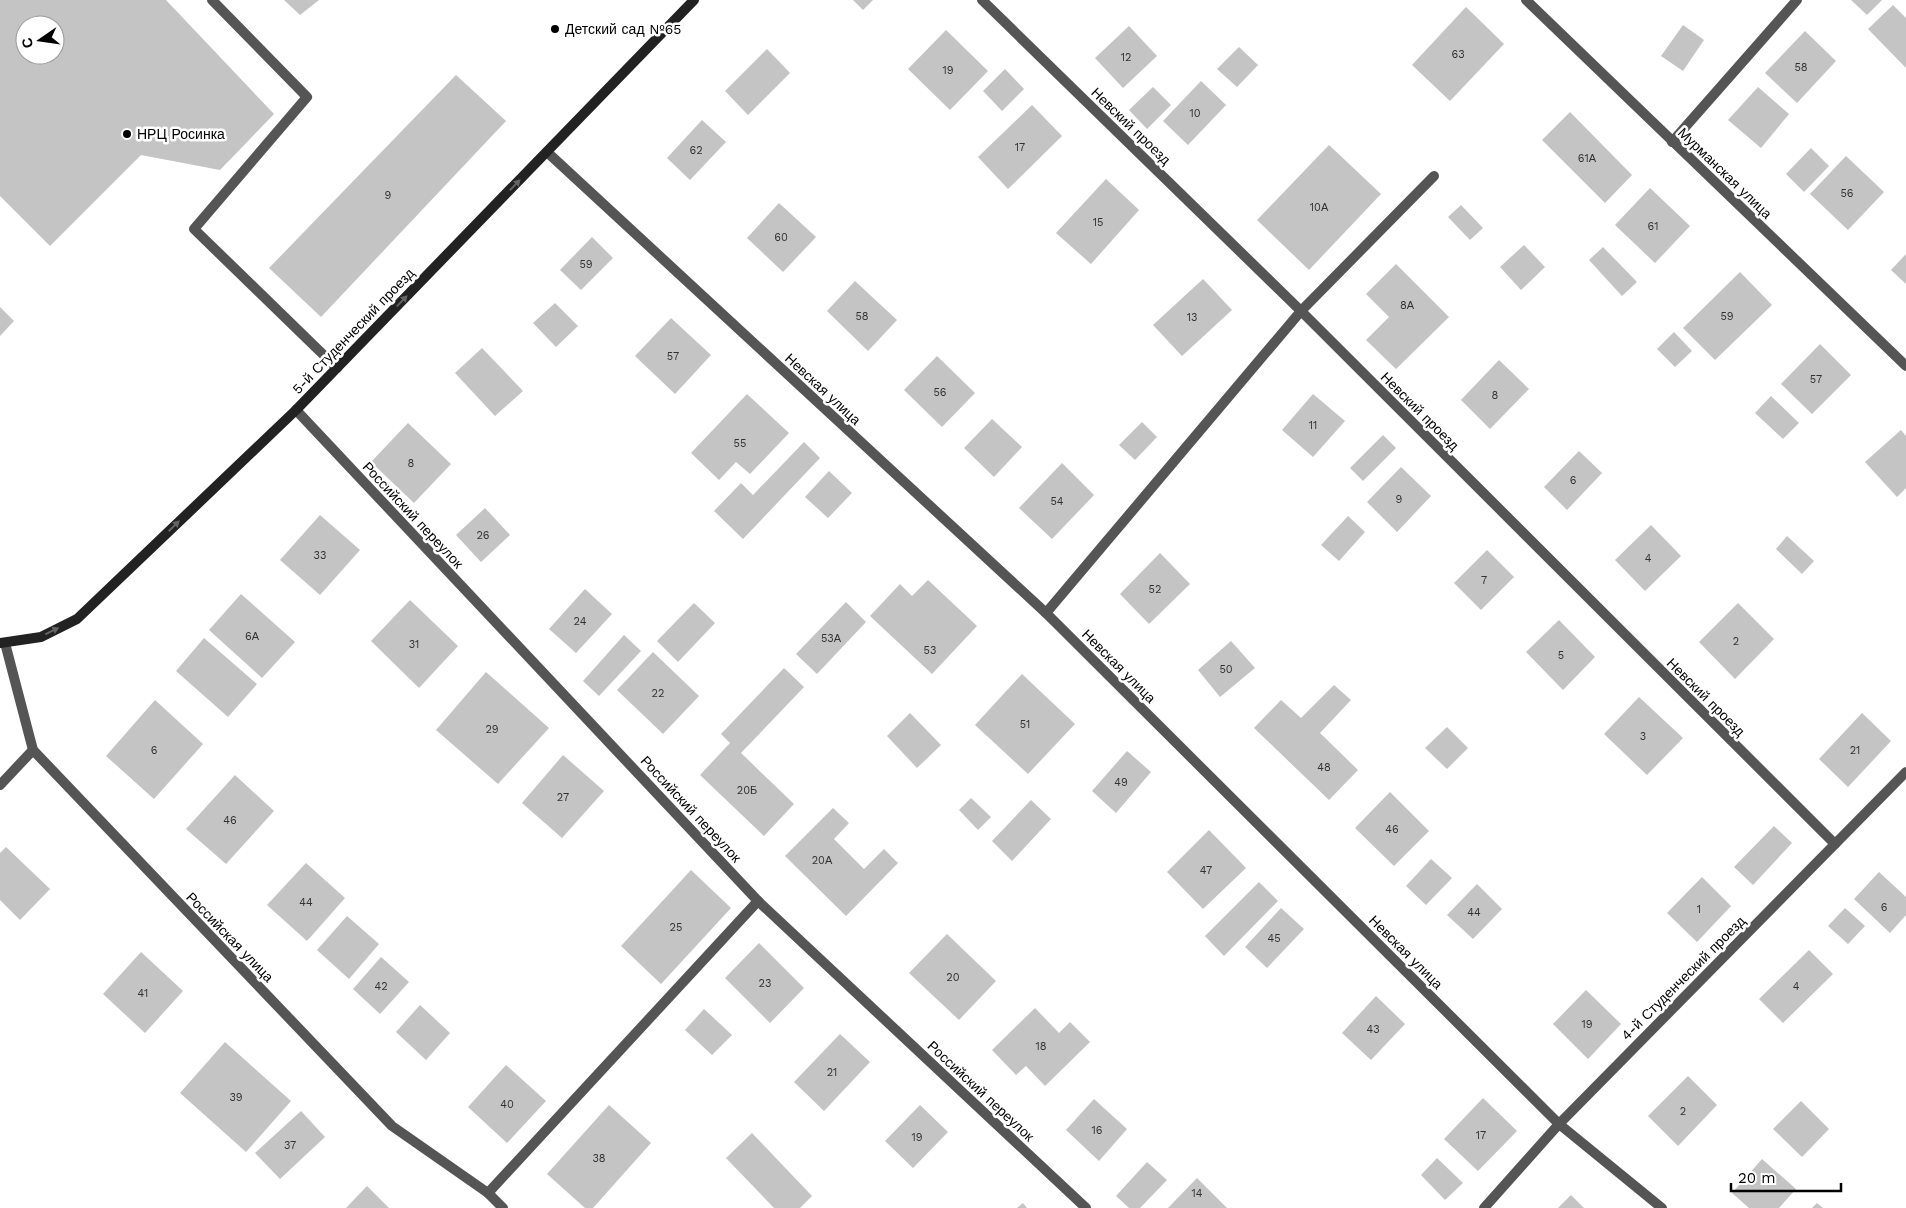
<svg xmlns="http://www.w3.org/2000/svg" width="1906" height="1208" viewBox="0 0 1906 1208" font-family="'Work Sans',sans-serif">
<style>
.building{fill:#c4c4c4;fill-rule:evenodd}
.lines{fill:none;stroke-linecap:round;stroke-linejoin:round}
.lane{stroke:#555;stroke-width:10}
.street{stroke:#555;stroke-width:10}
.secondary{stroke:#222;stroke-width:10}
.oneway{fill:#646464}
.poi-dot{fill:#000;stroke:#fff;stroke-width:2}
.labels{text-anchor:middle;stroke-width:5;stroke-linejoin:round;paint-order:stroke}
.number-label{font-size:11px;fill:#313131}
.poi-label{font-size:14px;fill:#000;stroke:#fff;text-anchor:start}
.street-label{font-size:14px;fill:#000;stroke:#fff}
</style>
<rect width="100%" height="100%" fill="#fff"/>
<g class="building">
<path d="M0,0H166L274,114L220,170L141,155L50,246L0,196ZM25,25H55V55H25Z"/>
<polygon points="284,0 319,0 300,15"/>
<polygon points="853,0 873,0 863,10"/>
<polygon points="1851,0 1882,0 1867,15"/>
<polygon points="1893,5 1906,18 1906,68 1868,29"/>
<polygon points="1466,7 1504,44 1450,101 1412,65"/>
<polygon points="1683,25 1704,40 1683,71 1661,56"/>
<polygon points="1129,26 1157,56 1123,88 1095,58"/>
<polygon points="946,30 988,71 950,110 908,69"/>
<polygon points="1805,31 1836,61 1797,103 1765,73"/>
<polygon points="1239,47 1258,65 1237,87 1217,69"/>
<polygon points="767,49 790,73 748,115 725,91"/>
<polygon points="1005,69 1024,89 1002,111 983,91"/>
<polygon points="456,75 506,121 321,317 269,268"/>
<polygon points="1201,81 1226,105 1188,145 1163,121"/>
<polygon points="1153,87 1171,105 1147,129 1129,110"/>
<polygon points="1758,87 1789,114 1761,148 1728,120"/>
<polygon points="1032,105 1062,136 1008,189 978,157"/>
<polygon points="1570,112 1632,175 1605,203 1542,140"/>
<polygon points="702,120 726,142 690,180 667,158"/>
<polygon points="1329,145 1381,194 1309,270 1257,220"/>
<polygon points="1811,148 1829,166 1804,192 1786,174"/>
<polygon points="1846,156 1884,192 1848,230 1810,194"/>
<polygon points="1106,179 1139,210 1091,264 1056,233"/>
<polygon points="1650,188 1690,226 1655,263 1615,225"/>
<polygon points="779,203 816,237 783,272 747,238"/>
<polygon points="1461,205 1483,228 1470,240 1448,217"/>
<polygon points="592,237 613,258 581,290 560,270"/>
<polygon points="1524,245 1545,267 1521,290 1500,267"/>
<polygon points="1603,247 1637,282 1622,296 1589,260"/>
<polygon points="1906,254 1906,284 1891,270"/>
<polygon points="1396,264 1449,317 1396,369 1366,340 1389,317 1366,294"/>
<polygon points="1740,272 1772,305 1715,360 1683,328"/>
<polygon points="1203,279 1232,310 1182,356 1153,325"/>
<polygon points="855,281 897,320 868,351 827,311"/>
<polygon points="555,303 578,326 556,347 533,323"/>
<polygon points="0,307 14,321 0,336"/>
<polygon points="671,318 711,355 675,394 635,356"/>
<polygon points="1674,332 1692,351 1675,367 1657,349"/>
<polygon points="1820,344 1851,375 1812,414 1781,384"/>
<polygon points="482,348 523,391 495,416 455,373"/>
<polygon points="937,356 975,393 942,427 904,390"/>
<polygon points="1499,360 1529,389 1490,429 1461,400"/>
<polygon points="747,394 789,433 750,474 736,462 719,480 691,453"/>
<polygon points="1313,394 1345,421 1313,457 1282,430"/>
<polygon points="1771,396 1799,423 1783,439 1755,413"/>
<polygon points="992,419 1022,447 994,477 964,448"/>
<polygon points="1142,422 1157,437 1135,460 1119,445"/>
<polygon points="408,423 451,464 414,503 371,462"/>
<polygon points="1901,430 1906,436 1906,488 1897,497 1865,462"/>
<polygon points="1383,435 1396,448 1363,481 1350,468"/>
<polygon points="804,442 820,458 743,539 714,511 741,483 753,495"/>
<polygon points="1579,451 1602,473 1567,510 1544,487"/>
<polygon points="1062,463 1094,495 1052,539 1019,508"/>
<polygon points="1401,467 1431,496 1397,532 1367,502"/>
<polygon points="829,471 852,493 828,518 805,497"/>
<polygon points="485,508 510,535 481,562 456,535"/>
<polygon points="320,515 360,550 320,595 280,560"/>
<polygon points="1348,516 1365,532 1339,561 1321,545"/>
<polygon points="1651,525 1681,556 1645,591 1615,560"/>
<polygon points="1787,536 1814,561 1802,574 1776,549"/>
<polygon points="1487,550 1514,577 1481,610 1454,583"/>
<polygon points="1160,553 1190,584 1149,624 1120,594"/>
<polygon points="928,580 977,626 932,674 870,616 900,584 912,596"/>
<polygon points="585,589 612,614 576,653 549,629"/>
<polygon points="241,594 295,642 262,678 209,630"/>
<polygon points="410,600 458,646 419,688 371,641"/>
<polygon points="846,602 866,622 817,674 796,654"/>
<polygon points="694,603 715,623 678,662 657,641"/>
<polygon points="1738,603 1774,639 1735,679 1699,642"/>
<polygon points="1559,620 1595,657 1563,690 1526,652"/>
<polygon points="624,635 641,651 599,696 583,681"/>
<polygon points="204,638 257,684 228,717 176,671"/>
<polygon points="1231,641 1255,668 1220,697 1198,670"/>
<polygon points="653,652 699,696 663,734 617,690"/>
<polygon points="784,668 804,687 741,753 794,804 764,836 700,775 730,743 721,734"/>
<polygon points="486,672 549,728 498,784 436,730"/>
<polygon points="1022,674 1075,724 1028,774 975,725"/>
<polygon points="1334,685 1351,700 1320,733 1358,770 1329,800 1254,728 1281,700 1301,718"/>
<polygon points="1639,697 1683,738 1647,775 1604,734"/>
<polygon points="155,700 203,744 154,799 106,756"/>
<polygon points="910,713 941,745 917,768 887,736"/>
<polygon points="1862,713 1891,741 1848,787 1819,759"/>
<polygon points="1447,727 1468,748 1447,769 1425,748"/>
<polygon points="1127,751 1151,772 1116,813 1092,791"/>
<polygon points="563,755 604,791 562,838 522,803"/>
<polygon points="235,775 274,811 226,864 186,829"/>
<polygon points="1390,792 1429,831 1394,866 1355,828"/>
<polygon points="971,798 991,817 978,830 959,810"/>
<polygon points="1031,800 1051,819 1012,861 992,841"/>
<polygon points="833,808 849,823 834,839 864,869 884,849 898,863 846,916 785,856"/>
<polygon points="1774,826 1792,843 1753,885 1734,867"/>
<polygon points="1209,830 1246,868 1203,909 1167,872"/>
<polygon points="6,847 50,889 20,920 0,900 0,853"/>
<polygon points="1431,859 1452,878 1426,905 1406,886"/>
<polygon points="306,863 345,898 307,941 267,905"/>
<polygon points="691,870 731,908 661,984 621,946"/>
<polygon points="1879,872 1906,897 1906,915 1890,933 1854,899"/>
<polygon points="1702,877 1731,906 1697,942 1667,913"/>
<polygon points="1259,882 1278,901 1224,956 1205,936"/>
<polygon points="1477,884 1502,909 1473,939 1447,915"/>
<polygon points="1281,908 1304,929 1267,968 1245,947"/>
<polygon points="1845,908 1865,926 1848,944 1828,926"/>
<polygon points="347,916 379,944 349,979 317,950"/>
<polygon points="947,934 996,981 959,1020 909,973"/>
<polygon points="759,943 804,988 770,1023 725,978"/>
<polygon points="1809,950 1833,974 1783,1023 1759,999"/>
<polygon points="141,952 183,991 145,1033 103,994"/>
<polygon points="381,957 409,982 380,1014 353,989"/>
<polygon points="1586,990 1621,1024 1588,1059 1553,1024"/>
<polygon points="1376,996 1405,1024 1371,1060 1342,1033"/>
<polygon points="420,1005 450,1033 426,1060 396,1032"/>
<polygon points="1035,1008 1059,1033 1070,1022 1090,1042 1045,1086 1026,1066 1016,1075 992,1050"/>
<polygon points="704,1009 732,1035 712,1055 685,1030"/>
<polygon points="840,1034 870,1062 824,1111 794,1082"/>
<polygon points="225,1042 291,1101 246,1152 180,1093"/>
<polygon points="506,1065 546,1101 507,1143 468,1107"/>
<polygon points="1688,1076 1717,1105 1678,1146 1648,1116"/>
<polygon points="1483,1098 1517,1131 1478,1171 1444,1139"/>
<polygon points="1094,1099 1127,1129 1099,1161 1066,1130"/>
<polygon points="1801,1101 1829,1129 1802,1157 1773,1129"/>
<polygon points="609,1105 651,1143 593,1208 585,1208 547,1174"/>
<polygon points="920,1105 948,1132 913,1168 885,1141"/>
<polygon points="301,1111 325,1137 280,1179 255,1153"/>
<polygon points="752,1133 812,1196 800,1208 774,1208 726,1158"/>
<polygon points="1437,1158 1463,1183 1445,1200 1421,1175"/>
<polygon points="1762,1159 1796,1189 1779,1208 1749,1208 1732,1193"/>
<polygon points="1147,1162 1167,1180 1140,1208 1129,1208 1116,1196"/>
<polygon points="1197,1178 1227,1208 1168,1208"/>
<polygon points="367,1186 389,1208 346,1208"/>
<polygon points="1571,1195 1584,1208 1558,1208"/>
<polygon points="1023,1203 1027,1208 1017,1208"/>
<polygon points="1817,1203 1823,1208 1812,1208"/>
</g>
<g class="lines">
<g class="lane">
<polyline points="212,0 307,97 194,229 337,368"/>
<polyline points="1672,142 1797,0"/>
<polyline points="1046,613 1301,311 1434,176"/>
<polyline points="488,1193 758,901"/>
</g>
<g class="street">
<polyline points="982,0 1301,311 1835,844"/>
<polyline points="1526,0 1906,366"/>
<polyline points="547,152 1046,613 1559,1124 1662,1208"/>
<polyline points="296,410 758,901 1086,1208"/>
<polyline points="5,643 33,750 392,1126 488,1193 503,1208"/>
<polyline points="0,785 33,750"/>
<polyline points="1484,1208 1559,1124 1906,772"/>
</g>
<polyline class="secondary" points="0,643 41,637 77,619 296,410 694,0"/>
</g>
<defs><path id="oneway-solid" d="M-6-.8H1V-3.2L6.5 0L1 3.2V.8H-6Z" transform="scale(1.25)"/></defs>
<g class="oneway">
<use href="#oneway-solid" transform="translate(515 185) rotate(-46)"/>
<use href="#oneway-solid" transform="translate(402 301) rotate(-46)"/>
<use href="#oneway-solid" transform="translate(174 526) rotate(-44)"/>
<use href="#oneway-solid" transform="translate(52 631) rotate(-26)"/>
</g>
<g class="poi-dot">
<circle cx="555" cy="29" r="5"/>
<circle cx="127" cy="134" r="5"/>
</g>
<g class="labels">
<g class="number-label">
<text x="1458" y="58">63</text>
<text x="1126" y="61">12</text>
<text x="1801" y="71">58</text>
<text x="948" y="74">19</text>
<text x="1195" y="117">10</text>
<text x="1020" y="151">17</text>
<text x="696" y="154">62</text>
<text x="1587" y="162">61А</text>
<text x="1847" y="197">56</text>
<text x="388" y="199">9</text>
<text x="1319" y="211">10А</text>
<text x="1098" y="226">15</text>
<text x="1653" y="230">61</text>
<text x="781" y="241">60</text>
<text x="586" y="268">59</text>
<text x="1407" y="309">8А</text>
<text x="862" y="320">58</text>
<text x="1727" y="320">59</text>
<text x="1192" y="321">13</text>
<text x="673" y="360">57</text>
<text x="1816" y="383">57</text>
<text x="940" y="396">56</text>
<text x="1495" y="399">8</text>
<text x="1313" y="429">11</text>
<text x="740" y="447">55</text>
<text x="411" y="467">8</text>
<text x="1573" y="484">6</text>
<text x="1399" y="503">9</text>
<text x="1057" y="505">54</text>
<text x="483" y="539">26</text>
<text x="320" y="559">33</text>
<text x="1648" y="562">4</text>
<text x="1484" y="584">7</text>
<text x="1155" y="593">52</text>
<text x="580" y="625">24</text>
<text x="252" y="640">6А</text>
<text x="831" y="642">53А</text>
<text x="1736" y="645">2</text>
<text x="414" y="648">31</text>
<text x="930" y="654">53</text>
<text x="1561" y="659">5</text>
<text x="1226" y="673">50</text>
<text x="658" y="697">22</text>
<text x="1025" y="728">51</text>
<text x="492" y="733">29</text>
<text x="1643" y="740">3</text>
<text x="154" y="754">6</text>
<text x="1855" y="754">21</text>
<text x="1324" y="771">48</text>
<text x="1121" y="786">49</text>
<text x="747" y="794">20Б</text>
<text x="563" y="801">27</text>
<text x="230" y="824">46</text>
<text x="1392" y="833">46</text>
<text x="822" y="864">20А</text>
<text x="1206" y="874">47</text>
<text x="306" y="906">44</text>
<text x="1884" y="911">6</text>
<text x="1699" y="913">1</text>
<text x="1474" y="916">44</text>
<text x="676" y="931">25</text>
<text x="1274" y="942">45</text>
<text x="953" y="981">20</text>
<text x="765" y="987">23</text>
<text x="381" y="990">42</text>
<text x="1796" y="990">4</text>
<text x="143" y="997">41</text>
<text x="1587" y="1028">19</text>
<text x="1373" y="1033">43</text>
<text x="1041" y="1050">18</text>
<text x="832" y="1076">21</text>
<text x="236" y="1101">39</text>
<text x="507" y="1108">40</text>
<text x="1683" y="1115">2</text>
<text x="1097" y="1134">16</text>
<text x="1481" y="1139">17</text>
<text x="917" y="1141">19</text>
<text x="290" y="1149">37</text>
<text x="599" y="1162">38</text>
<text x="1197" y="1197">14</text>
</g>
<g class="poi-label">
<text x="565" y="34">Детский сад №65</text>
<text x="137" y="139">НРЦ Росинка</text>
</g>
<g class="street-label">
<text transform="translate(1131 126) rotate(44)" y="5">Невский проезд</text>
<text transform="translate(1725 173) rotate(44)" y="5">Мурманская улица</text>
<text transform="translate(353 331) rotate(-46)" y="5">5-й Студенческий проезд</text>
<text transform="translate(823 389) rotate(43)" y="5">Невская улица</text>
<text transform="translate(1420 411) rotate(45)" y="5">Невский проезд</text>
<text transform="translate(413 515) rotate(47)" y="5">Российский переулок</text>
<text transform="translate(1119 666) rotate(45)" y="5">Невская улица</text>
<text transform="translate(1706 697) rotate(45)" y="5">Невский проезд</text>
<text transform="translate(691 809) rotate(47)" y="5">Российский переулок</text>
<text transform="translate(230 937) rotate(46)" y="5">Российская улица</text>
<text transform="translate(1406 952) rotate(45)" y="5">Невская улица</text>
<text transform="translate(1683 978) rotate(-45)" y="5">4-й Студенческий проезд</text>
<text transform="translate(981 1091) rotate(43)" y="5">Российский переулок</text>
</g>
</g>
<g transform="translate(40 40) rotate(257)"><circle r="24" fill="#ffffff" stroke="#999999"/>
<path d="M0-4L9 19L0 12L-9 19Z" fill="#000000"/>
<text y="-8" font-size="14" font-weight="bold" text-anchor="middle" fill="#000000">С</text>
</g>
<path d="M1731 1183v8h110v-8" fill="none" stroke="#000000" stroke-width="2.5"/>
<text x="1738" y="1183" font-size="15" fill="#000000" stroke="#ffffff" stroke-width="4" paint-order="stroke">20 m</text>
</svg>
